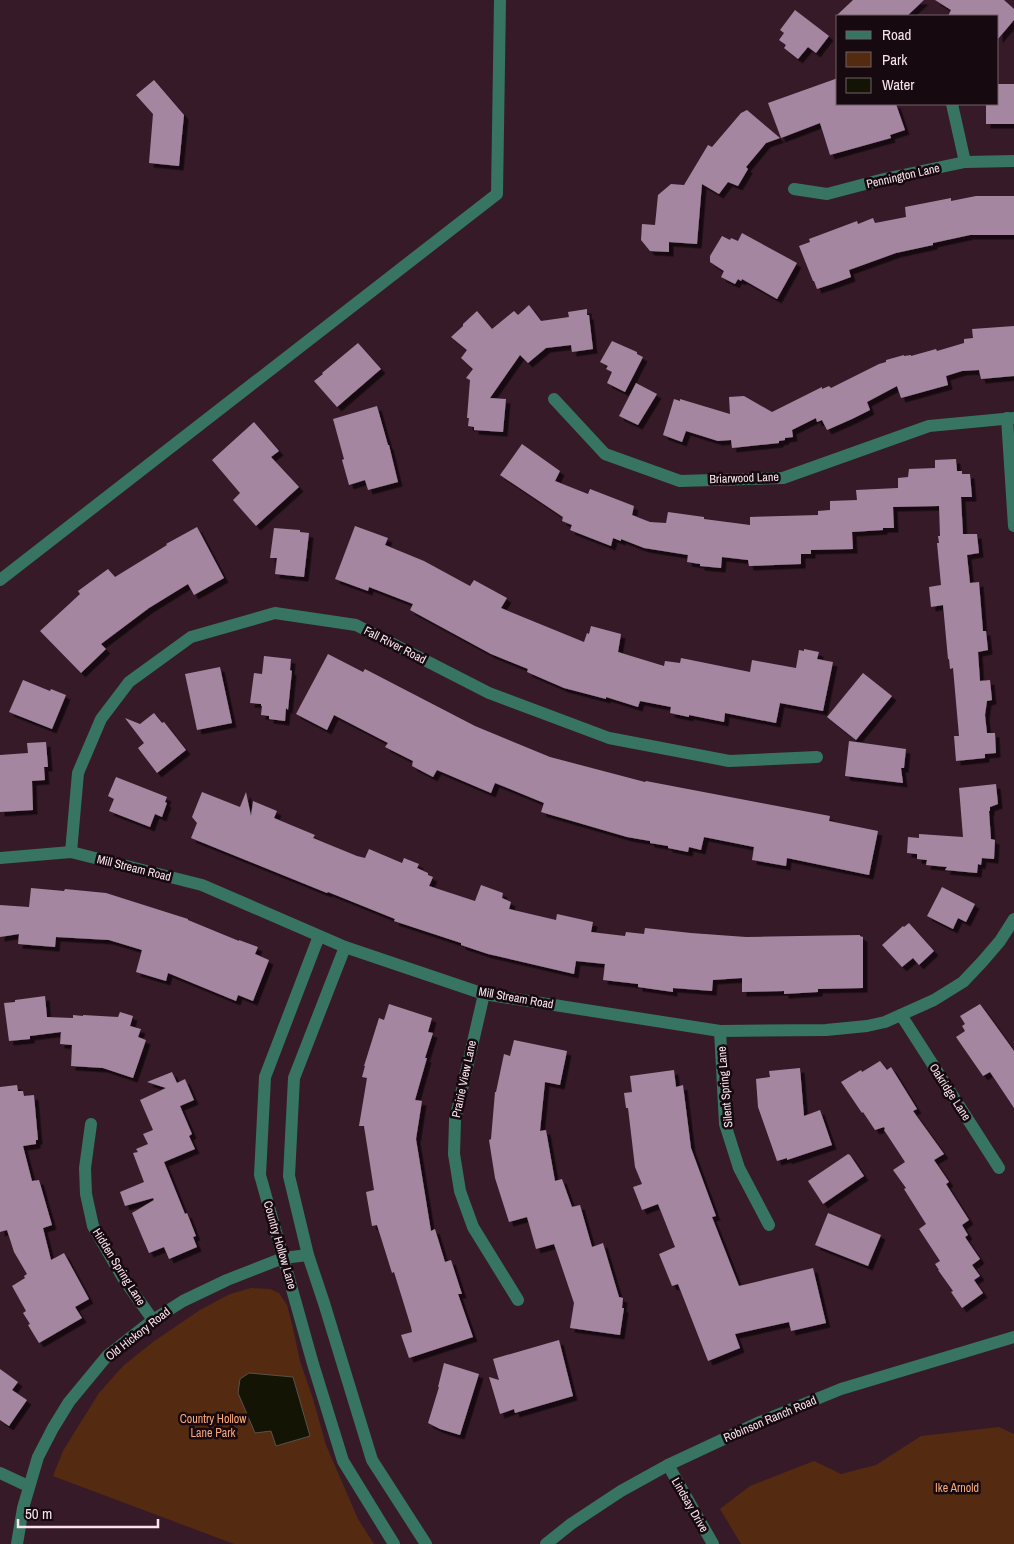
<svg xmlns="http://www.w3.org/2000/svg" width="1014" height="1544" viewBox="0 0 1014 1544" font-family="'Archivo Narrow',sans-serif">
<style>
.green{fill:#542b10}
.water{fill:#131404;stroke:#58524a}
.building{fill:#a486a0;filter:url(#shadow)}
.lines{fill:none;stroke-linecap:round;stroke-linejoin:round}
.minor{stroke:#377461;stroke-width:12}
.labels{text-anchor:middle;stroke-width:5;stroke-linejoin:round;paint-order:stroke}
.street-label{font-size:12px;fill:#f9e4ec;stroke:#16090f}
.park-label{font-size:12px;fill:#f8a97a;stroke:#16090f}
</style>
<defs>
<filter id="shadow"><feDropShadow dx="4.5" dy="4.5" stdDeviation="0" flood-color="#0009"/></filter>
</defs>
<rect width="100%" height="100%" fill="#371a28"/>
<g class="green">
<polygon points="251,1288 270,1289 279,1293 287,1305 292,1324 300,1361 313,1399 326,1445 358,1519 374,1544 234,1544 53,1476 63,1451 79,1425 99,1393 123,1366 153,1342 200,1310 230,1294"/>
<polygon points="999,1427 1014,1434 1014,1544 741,1544 720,1509 750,1486 814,1461 841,1474 876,1465 921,1436"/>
</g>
<polygon class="water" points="249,1373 293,1377 310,1436 276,1446 271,1431 255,1433 238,1393 240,1379"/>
<g class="building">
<polygon points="853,0 924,0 907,16 836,16"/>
<polygon points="935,0 1004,0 1014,9 1014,20 998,39 998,16 948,16 951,10"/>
<polygon points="795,10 829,36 816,53 808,47 798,59 784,48 786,45 779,40 784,33 780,30"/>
<polygon points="838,78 838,104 896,104 905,130 890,135 891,138 830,155 820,123 781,138 768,103"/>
<polygon points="154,80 184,115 179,166 149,163 153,114 136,95"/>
<polygon points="998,84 1014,84 1014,124 986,124 986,104 998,104"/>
<polygon points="747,110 780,138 766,143 746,167 748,169 738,186 728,182 719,194 702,184 697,244 669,242 669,252 650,251 641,240 642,224 655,225 658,195 671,184 684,185 708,145 712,147 741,113"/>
<polygon points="976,196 1014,196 1014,235 970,235 933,243 933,245 896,253 849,270 851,277 832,284 817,289 814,281 813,281 799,246 810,242 809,239 857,221 858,224 873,218 875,223 906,217 905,207 951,198 951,201"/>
<polygon points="742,233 797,263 777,299 742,279 741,281 738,279 735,284 721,277 724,271 710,262 710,256 722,236 730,240 731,238 738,241"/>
<polygon points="529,305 541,321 569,317 568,312 587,309 587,315 589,315 593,349 572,352 571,345 546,348 528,363 520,355 490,398 506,399 503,432 474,430 474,427 468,426 469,418 467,418 470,380 466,378 473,369 461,358 467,350 451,337 463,326 463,324 477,311 492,329 514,311 518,315"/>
<polygon points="1014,326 1014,376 981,379 979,370 962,371 946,376 948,385 901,398 897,386 867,402 870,410 852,419 827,430 822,420 817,422 816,418 792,430 793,437 785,438 785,440 779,441 779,443 732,448 731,440 718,441 686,431 682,442 663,435 674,399 680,401 680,399 730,414 729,397 744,396 772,412 822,387 822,389 829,386 831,388 879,364 886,362 886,360 904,355 904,356 911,355 911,356 936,349 937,351 964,343 964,339 973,338 972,329"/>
<polygon points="612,341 637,352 637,354 643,357 625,392 607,383 612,372 606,369 608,366 600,362"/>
<polygon points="358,343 381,369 337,407 314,381 323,374 322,373"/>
<polygon points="636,383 657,394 638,425 619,416"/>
<polygon points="377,406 388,445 389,445 398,482 368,490 365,480 349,485 342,460 344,459 333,419"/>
<polygon points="254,422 279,451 271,457 299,487 256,526 233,500 240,493 212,460"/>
<polygon points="522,444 560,471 555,481 588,494 590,489 634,506 632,515 650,522 666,523 668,512 704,517 704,519 750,525 750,517 818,515 818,511 830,510 830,501 857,500 856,490 898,488 898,478 908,477 909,469 935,468 935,460 956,459 957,471 962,471 962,474 970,474 972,497 961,497 963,534 977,534 979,553 967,555 970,583 979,582 983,631 986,631 988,650 978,652 980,681 990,680 992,700 987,701 985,715 987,733 995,733 996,753 985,754 985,758 956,761 954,736 959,736 953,668 950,669 949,659 948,659 943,605 931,607 929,587 941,585 937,543 939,543 938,536 940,536 939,506 893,507 894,528 883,528 883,530 852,532 853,549 811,550 811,554 801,554 801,564 749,566 748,560 722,557 721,568 700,566 700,564 687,562 688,555 644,548 621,539 621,541 613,538 611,546 570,530 572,525 562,521 563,517 500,475"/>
<polygon points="355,526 388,538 385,545 424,561 470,586 474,580 507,598 501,608 584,642 587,633 589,634 591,626 621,634 618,652 664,666 665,661 680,663 681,658 750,672 752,660 796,668 799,650 804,651 804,649 819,652 817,659 833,662 823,711 780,703 776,723 725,713 724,722 689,715 689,717 670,713 671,707 640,701 638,707 606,697 606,699 564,688 527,672 528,669 491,654 410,610 413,604 369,587 368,591 335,579"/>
<polygon points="197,527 224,578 194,595 188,584 149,608 101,644 106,649 81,673 40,631 80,594 78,591 108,569 115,577 167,545 166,544"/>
<polygon points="274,528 300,530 300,532 309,533 304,577 275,574 277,558 270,558"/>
<polygon points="328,654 363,672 365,669 475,726 550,757 645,782 646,781 672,786 830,816 829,821 878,831 869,875 787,858 786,866 752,860 754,847 704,837 701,850 689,847 688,852 668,848 668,846 650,843 650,841 627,837 541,812 544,803 495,783 491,793 437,770 433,777 412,766 413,761 385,747 388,743 334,715 327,730 296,714"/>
<polygon points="264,656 291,659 290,670 292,671 288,710 286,708 285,721 269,719 269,716 261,715 262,706 261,706 261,704 250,703 254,673 262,674"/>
<polygon points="220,667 232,723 197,730 185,674"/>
<polygon points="863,673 892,696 856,740 827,717"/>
<polygon points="23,680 50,691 51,689 66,695 52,729 9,712"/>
<polygon points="154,713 162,723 164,722 186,750 157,773 138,748 144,743 125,718 140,724"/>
<polygon points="849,741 906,749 904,768 901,768 903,783 845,776"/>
<polygon points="46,742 48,767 44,767 45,780 32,781 33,810 0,812 0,755 28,753 27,743"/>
<polygon points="116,777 167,797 165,802 167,803 162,817 155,814 150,827 109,811 114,799 108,796"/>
<polygon points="996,784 998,804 990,807 990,811 989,811 991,839 995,840 994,859 982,858 981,865 978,864 977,873 945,870 947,867 926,865 927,860 917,859 917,854 907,853 908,837 919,838 919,834 963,837 959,788"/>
<polygon points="202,792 240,807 246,792 251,816 253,801 277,811 274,818 315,835 313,838 357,856 365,858 369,849 402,863 404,858 419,864 417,868 428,873 428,875 433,877 429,886 475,901 481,885 503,893 502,898 511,902 509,909 556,920 557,914 593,922 591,932 625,936 626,932 644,934 645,928 691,933 746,937 860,935 860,936 863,937 863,988 818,989 818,992 784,994 784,991 742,992 742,978 713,980 712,991 673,988 673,992 638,987 638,984 603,980 605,964 576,961 574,974 488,954 461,945 461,943 394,921 395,919 328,892 327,893 191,838 197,823 192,817"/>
<polygon points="942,887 975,904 966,922 958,918 953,929 927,916"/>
<polygon points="31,888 64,891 65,889 106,893 188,919 188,920 239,941 239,940 258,947 255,954 269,960 253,1001 238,995 236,1001 168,973 166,981 136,972 142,950 109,940 56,937 55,947 18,944 19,934 0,937 0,905 29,907"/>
<polygon points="909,923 934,951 919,965 913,958 902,967 882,945 903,926 904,927"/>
<polygon points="45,996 47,1017 73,1018 73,1015 83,1016 83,1015 118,1017 120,1012 133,1016 130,1026 141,1029 138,1037 146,1040 133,1078 103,1068 71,1066 72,1045 60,1044 61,1032 30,1036 30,1039 9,1041 4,1003 15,1002 15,1000"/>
<polygon points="389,1004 432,1018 428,1032 433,1033 425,1058 427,1058 415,1100 422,1101 416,1139 431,1231 435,1229 445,1262 451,1260 462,1294 458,1294 473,1337 409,1358 401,1335 412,1332 411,1327 394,1272 392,1273 377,1225 372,1226 366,1192 374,1190 364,1126 359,1126 367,1078 362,1077 365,1066 364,1066 379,1018 384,1020"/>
<polygon points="980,1004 1014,1051 1014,1108 990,1072 983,1076 956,1037 965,1031 962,1026 965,1024 960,1016"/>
<polygon points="514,1040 567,1051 560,1085 545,1082 540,1131 546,1130 555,1181 562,1179 572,1207 580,1205 592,1247 603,1243 619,1297 623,1298 622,1308 624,1308 620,1335 570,1328 574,1303 554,1244 536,1249 527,1217 509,1222 495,1178 489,1140 491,1139 495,1092 496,1092 504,1054 510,1056"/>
<polygon points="880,1061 887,1070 891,1067 917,1109 913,1111 944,1154 934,1160 949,1182 946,1184 969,1220 962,1225 968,1235 965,1237 980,1259 972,1265 980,1276 974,1280 983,1293 962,1308 951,1292 953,1291 938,1270 939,1270 935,1264 940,1261 919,1229 926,1224 904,1189 906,1188 893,1170 905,1162 884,1130 885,1129 884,1127 875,1130 863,1112 862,1113 841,1082 861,1070 862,1072"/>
<polygon points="800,1068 804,1116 820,1110 832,1145 787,1160 787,1158 777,1161 758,1107 756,1079 770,1077 769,1071"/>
<polygon points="674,1070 676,1087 683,1085 691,1148 716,1216 712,1217 739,1286 813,1268 826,1323 791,1331 789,1322 735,1334 740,1348 708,1361 678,1284 672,1286 659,1254 675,1247 658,1204 642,1210 633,1187 642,1184 635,1167 628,1108 626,1108 624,1093 632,1092 630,1076"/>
<polygon points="172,1072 177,1083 185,1079 194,1100 180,1106 192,1134 189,1136 195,1149 164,1162 185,1214 187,1213 196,1236 193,1237 197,1247 169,1259 164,1247 149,1253 132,1213 154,1200 153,1198 125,1206 120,1192 144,1182 133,1153 138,1152 136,1149 148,1144 143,1134 153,1130 140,1100 166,1088 147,1082"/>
<polygon points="17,1085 18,1091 23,1091 24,1096 34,1095 38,1140 36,1140 36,1144 23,1146 32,1181 39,1180 52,1225 43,1228 51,1260 64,1253 89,1299 75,1307 82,1318 39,1343 28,1325 30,1324 23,1313 26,1311 12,1286 25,1278 24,1276 27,1274 14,1252 7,1230 0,1232 0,1087"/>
<polygon points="848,1154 850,1155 864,1176 823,1204 808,1181"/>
<polygon points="828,1213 881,1235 868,1266 815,1245"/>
<polygon points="559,1340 573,1396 515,1413 514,1409 500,1414 489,1377 499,1380 493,1359"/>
<polygon points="444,1363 479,1374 460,1435 440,1429 428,1423 439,1387 438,1387"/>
<polygon points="0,1369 18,1382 12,1390 27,1400 9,1426 0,1420"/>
</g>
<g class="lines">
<g class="minor">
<polyline points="952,104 965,162"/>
<polyline points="794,189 827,194 884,179 965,162 1014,161"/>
<polyline points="554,399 605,454 680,481 783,478 929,426 1014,418"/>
<polyline points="1007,418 1014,526"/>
<polyline points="0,580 497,194 500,0"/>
<polyline points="71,852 78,773 101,719 129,682 191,637 275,613 356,625 489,693 609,738 729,761 817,757"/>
<polyline points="0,858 71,852 202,885 345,947 484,994 720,1031 826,1030 867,1026 885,1022 934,1000 963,982 982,962 1000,941 1014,919"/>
<polyline points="319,936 265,1077 260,1175 313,1364 343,1461 394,1544"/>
<polyline points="345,947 294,1078 289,1176 308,1255 324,1303 372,1460 426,1544"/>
<polyline points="484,994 455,1120 454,1154 460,1191 473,1227 518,1300"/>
<polyline points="901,1015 999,1168"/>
<polyline points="720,1031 725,1124 739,1168 769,1225"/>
<polyline points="91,1124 85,1168 86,1194 93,1226 123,1278 153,1320"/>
<polyline points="668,1465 713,1544"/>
<polyline points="0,1473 28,1486"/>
<polyline points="17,1544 23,1508 38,1457 53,1428 69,1402 107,1356 153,1320 183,1301 227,1280 283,1258 308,1255"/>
<polyline points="546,1544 571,1524 621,1491 668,1465 760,1422 841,1389 1014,1337"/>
</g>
</g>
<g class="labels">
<g class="street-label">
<text transform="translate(903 176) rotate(-13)" y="4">Pennington Lane</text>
<text transform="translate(744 478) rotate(-2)" y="4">Briarwood Lane</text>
<text transform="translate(395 645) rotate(27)" y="4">Fall River Road</text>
<text transform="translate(134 868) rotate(14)" y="4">Mill Stream Road</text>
<text transform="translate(516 998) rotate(10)" y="4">Mill Stream Road</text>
<text transform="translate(464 1079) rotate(-78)" y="4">Prairie View Lane</text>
<text transform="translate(725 1087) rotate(-95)" y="4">Silent Spring Lane</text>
<text transform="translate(950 1092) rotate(57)" y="4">Oakridge Lane</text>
<text transform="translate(280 1245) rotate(74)" y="4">Country Hollow Lane</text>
<text transform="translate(119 1267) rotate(58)" y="4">Hidden Spring Lane</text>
<text transform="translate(138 1334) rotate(-38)" y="4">Old Hickory Road</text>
<text transform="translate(770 1419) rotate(-23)" y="4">Robinson Ranch Road</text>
<text transform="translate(690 1505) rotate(60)" y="4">Lindsay Drive</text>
</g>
<g class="park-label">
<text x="213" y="1423">Country Hollow<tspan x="213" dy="14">Lane Park</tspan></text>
<text x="957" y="1492">Ike Arnold</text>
</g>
</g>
<rect x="836" y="15" width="162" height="90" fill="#16090f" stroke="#716167"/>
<rect x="846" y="31" width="25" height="8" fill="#377461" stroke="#716167"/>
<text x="882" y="40" font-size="15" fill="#f9e4ec">Road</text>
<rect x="846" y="52" width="25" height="15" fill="#542b10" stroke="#716167"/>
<text x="882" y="65" font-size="15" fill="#f9e4ec">Park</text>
<rect x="846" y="78" width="25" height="15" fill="#131404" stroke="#716167"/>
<text x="882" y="90" font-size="15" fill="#f9e4ec">Water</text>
<path d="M18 1519v8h140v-8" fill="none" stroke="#f9e4ec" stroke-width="2.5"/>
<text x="25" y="1519" font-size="15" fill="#f9e4ec" stroke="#16090f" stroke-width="4" paint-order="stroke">50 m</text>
</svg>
